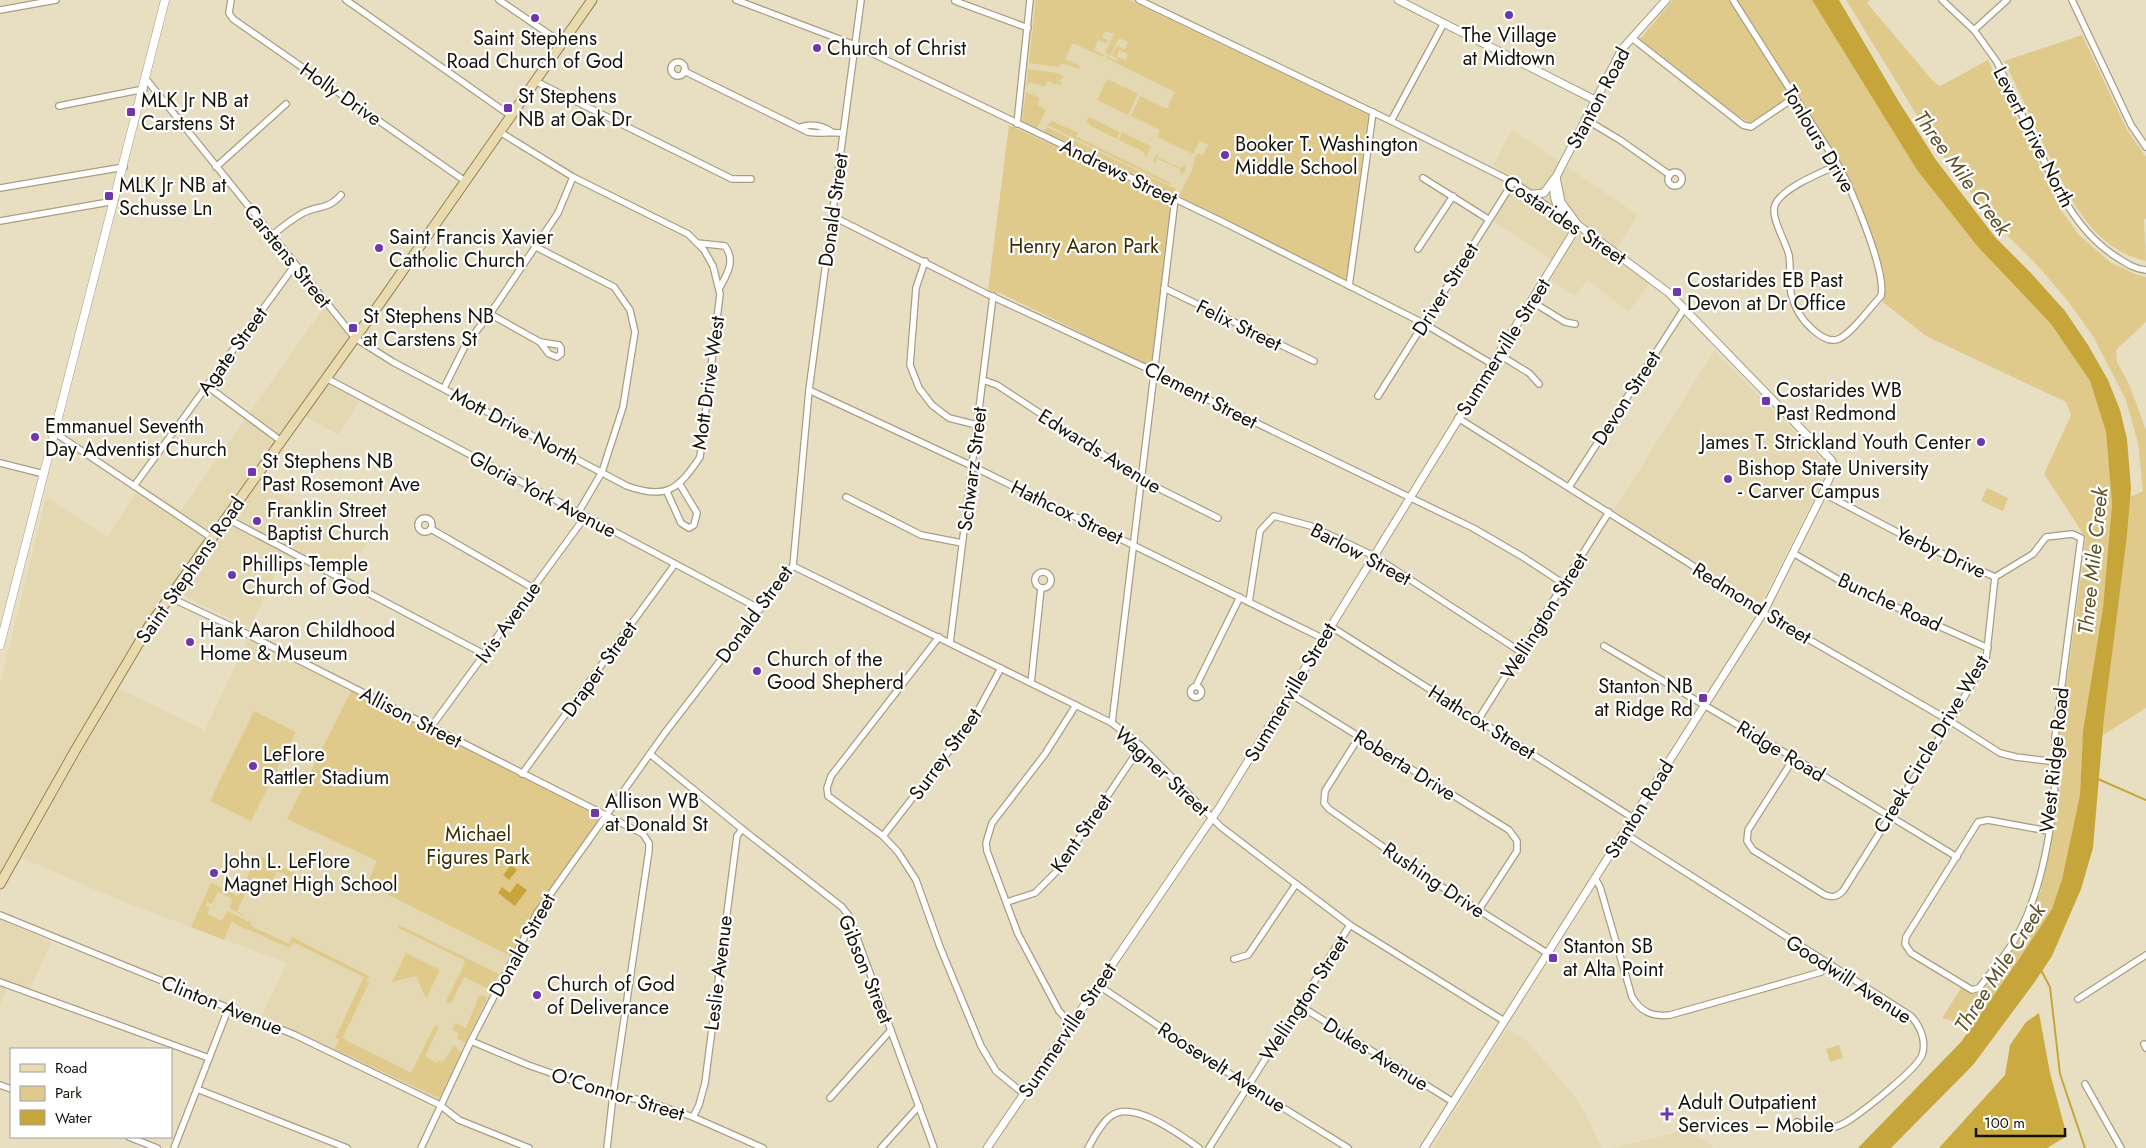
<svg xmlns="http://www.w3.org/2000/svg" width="2146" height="1148" viewBox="0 0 2146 1148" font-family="Jost,sans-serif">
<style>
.built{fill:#e4d8b3}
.green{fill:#dfca8b}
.forest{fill:#cbab40}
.water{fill:#c6a63b}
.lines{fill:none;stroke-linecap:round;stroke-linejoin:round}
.stream{stroke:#c6a63b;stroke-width:2}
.minor-casing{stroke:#a89f83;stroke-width:8}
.tertiary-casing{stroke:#a89f83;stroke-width:9}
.secondary-casing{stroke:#a89f83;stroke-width:9}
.primary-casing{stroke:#968552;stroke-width:11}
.minor{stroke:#fff;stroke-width:5.5}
.tertiary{stroke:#fff;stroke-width:7}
.secondary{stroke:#fff;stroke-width:8}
.primary{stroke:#e9dbaf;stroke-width:9}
.poi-dot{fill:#7036ad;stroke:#fff;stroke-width:2}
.labels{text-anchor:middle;stroke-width:4.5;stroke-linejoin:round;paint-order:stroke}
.poi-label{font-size:20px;fill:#151208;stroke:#fff;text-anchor:start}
.street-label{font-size:20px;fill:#151208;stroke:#fff}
.park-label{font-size:20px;fill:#3a2d00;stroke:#fff}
.water-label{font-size:21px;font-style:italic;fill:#5f5127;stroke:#fff}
</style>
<rect width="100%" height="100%" fill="#e8dfc2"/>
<g class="built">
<polygon points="1030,0 1139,0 1373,112 1349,286 1017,124"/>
<polygon points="1512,130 1638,215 1612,255 1649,283 1629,312 1588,280 1575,296 1551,280 1559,264 1492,221 1519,180 1493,165"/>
<polygon points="324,307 349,337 320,379 359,402 338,435 298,412 250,478 368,541 342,583 284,555 250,628 167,588 140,630 0,875 0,685 46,497 107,537 141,485 181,510"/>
<polygon points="1714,351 1817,454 1822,464 1821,485 1760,605 1614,510"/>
<polygon points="249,637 352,689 287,819 378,861 368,884 512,957 440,1102 262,1015 287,963 124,902 22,858 117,688 205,730"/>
<polygon points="0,919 51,942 30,989 8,981 0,1008"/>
<polygon points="1507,1029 1528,1042 1576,1098 1586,1114 1601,1148 1432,1148"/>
<polygon points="1687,1130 1715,1148 1613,1148"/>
</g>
<g class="green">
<polygon points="1036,0 1129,0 1367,114 1368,116 1347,278 1344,279 1179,196 1192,170 1195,156 1199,153 1202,155 1209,145 1200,141 1193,154 1157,137 1160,130 1131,116 1140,96 1167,109 1175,92 1106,58 1107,56 1117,61 1118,57 1126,60 1128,54 1119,50 1116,59 1112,55 1117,46 1125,49 1128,42 1119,38 1110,56 1105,52 1114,34 1105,31 1102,37 1108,40 1107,44 1098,40 1094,50 1105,55 1103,57 1073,43 1065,59 1080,66 1079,69 1061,63 1059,67 1029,63"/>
<polygon points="1673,0 1812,0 1917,170 1978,247 2051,324 2090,381 2106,432 2112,504 2103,607 2083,731 2080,795 2062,879 2052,909 2019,959 1972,1026 1942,1018 1961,988 1974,994 1982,992 2018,943 2041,891 2063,773 2063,761 2058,755 2058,748 2086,538 2044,474 2071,415 2066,402 1926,336 1883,302 1884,272 1850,180 1797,93 1753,121 1749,122 1738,116 1640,39"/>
<polygon points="1846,0 1870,0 1867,3 1933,81 1940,86 1988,60 2062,211 2078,234 2110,262 2137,275 2146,277 2146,322 2116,350 2117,362 2129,384 2146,430 2146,708 2103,735 2104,718 2127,536 2130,497 2143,491 2138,443 2126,400 2093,336 2067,300 2037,265 1988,216 1937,148"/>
<path d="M2082,35L2127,130L2146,157V219H2144L2146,261C2089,249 2065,188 2042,141C2029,114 2017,87 2004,61Z"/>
<polygon points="1028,69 1057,73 1064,77 1058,81 1061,82 1061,85 1057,83 1056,85 1048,81 1044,87 1031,82 1027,86"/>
<polygon points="1107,79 1138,94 1128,115 1097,100"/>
<polygon points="1026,92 1040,98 1037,104 1046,110 1037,128 1022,120"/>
<polygon points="1089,117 1120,132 1117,139 1089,125 1090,124 1086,122"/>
<polygon points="1052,121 1079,133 1075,136 1171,183 1170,185 1047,125"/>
<polygon points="1009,125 1172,200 1152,367 1002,294 988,290"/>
<polygon points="1047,127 1176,189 1174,194 1044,131"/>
<polygon points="1122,132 1151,146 1146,158 1144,152 1119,140"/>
<polygon points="1160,153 1157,157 1181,168 1186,165 1185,172 1181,175 1180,169 1156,158 1156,163 1153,162 1155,156"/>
<polygon points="1987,488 2008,498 2003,511 1981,501"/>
<polygon points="352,689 603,814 535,912 512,957 367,884 377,861 287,819"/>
<polygon points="254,711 296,732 251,821 210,801"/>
<polygon points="258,855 318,885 316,890 277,871 270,885 253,877 237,911 253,920 229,908 233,899 218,892 212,904 207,902 206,906 210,908 207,914 222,921 227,911 252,923 251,926 289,944 292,937 369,976 366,982 369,983 343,1037 345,1040 410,1072 412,1071 435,1025 439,1027 425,1056 437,1063 438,1060 443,1062 454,1045 462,1053 439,1098 334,1049 339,1040 335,1038 364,977 293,942 290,948 237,925 232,921 224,940 191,927 211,883 238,896"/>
<polygon points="399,925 499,974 491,990 464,977 451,1003 446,1001 465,963 464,960 398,928"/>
<polygon points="406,953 440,970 426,999 416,976 392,982"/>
<polygon points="482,995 487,998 486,1001 465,1043 457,1038 459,1033 452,1030 456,1023 466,1028 479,996"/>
<polygon points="1839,1045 1843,1058 1830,1062 1826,1049"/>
</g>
<polygon class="forest" points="2039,1013 2050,1073 2067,1136 2047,1148 1939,1148 2005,1075 2010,1045 2026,1022"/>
<g class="water">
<polygon points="1812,0 1839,0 1899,102 1936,160 1995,237 2030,272 2065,311 2088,345 2108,380 2120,410 2127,439 2131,488 2127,536 2104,718 2093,848 2081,889 2052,956 2034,983 1973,1065 1891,1148 1858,1148 1961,1042 2019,959 2052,909 2062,879 2080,795 2083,731 2103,607 2112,504 2106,432 2090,381 2051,324 1978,247 1917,170"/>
<polygon points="511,865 517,870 509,880 503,875"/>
<polygon points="517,883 527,890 515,906 498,893 502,887 510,893"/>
</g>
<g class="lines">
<g class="stream">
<polyline points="2098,779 2146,800"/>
<polyline points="2041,970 2050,987 2060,1074 2085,1148"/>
</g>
<g class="minor-casing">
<g id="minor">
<polyline points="231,0 229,13 233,19 465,181"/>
<polyline points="346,0 511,116"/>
<polyline points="499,0 562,43"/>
<polyline points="736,0 855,45 1223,222 1423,323 1492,364"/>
<path d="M1139,0L1391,121L1513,182C1535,195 1555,215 1578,225"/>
<path d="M1733,0L1838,165C1851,188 1887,272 1881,296C1871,306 1848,339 1835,340C1826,341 1818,334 1812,329C1802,320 1794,307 1791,293C1789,281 1791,268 1789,255C1786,242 1770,217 1775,205C1782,188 1822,172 1838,165"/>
<path d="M1942,0L1974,30L1997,62C2009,88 2021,113 2033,138C2055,183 2074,231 2118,258C2127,264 2135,269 2146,270"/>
<polyline points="2072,0 2131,125 2146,147"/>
<polyline points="955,1 1028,28"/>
<polyline points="0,10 56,0"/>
<polyline points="1974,30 2007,0"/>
<polyline points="1632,38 1743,125 1751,127 1795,97"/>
<circle cx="678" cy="69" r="7"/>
<path d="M684,71L808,132C820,134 831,132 843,133"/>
<path d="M146,79L355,338L393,362L627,486C666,500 678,490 700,457L720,294L713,266L704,250L688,234L573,177L500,132"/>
<polyline points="535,81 732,179 751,179"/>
<polyline points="59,106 144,89"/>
<polyline points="1585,119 1620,140 1670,175"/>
<polyline points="1391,121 1444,23"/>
<polyline points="1017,124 1030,0"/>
<path d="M801,127C811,123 823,126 832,132"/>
<polyline points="216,167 286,104"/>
<circle cx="1675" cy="179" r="7"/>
<polyline points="1423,178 1488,219"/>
<polyline points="0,188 124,167"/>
<polyline points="832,216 987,294 1155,372 1178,385 1473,528 1523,557 1564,584"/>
<polyline points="0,221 115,201"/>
<path d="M271,236C281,228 292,219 303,213C319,205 328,210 341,195"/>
<path d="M697,243L725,246C736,261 727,274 719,289"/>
<polyline points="536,247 614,287 630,310 635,332 623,407 602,472 578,513"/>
<polyline points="1418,249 1453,196"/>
<polyline points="925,261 916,288 910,365 919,388 932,405 949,418 977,425"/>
<polyline points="1349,286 1373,112"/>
<polyline points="1164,288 1314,361"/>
<polyline points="1531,301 1565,322 1575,324"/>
<polyline points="490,314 540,342"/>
<polygon points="540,342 559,345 561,348 561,354 557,357 549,354"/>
<polyline points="1498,354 1529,373 1539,384"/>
<polyline points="326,378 760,609"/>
<polyline points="983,380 997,385 1142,480 1218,518"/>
<polyline points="207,386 281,441"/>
<polyline points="444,388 466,344 490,314 558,213 573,177"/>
<polyline points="809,390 972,466 1322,638"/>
<polyline points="1378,396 1513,182"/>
<polyline points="1458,418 1687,562 1763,613 1950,721 2000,753 2016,757 2057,762"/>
<polyline points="55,433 212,538"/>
<polyline points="0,463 44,474"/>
<polyline points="134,486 295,265"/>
<polyline points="1569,487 1684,309"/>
<polyline points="667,492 681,523 689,528 694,525 697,513 679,483"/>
<path d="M1823,493L1914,541L1995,577L2033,554L2046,537L2072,534L2081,538L2055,737C2059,796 2045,891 2014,941C2004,957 1991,972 1979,988L1972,990L1911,953L1905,944L1906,937L1978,822L1988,820L2048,831"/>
<polyline points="846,497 921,535 962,543"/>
<polyline points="226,518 484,654"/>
<circle cx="425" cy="525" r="7"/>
<polyline points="431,529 533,588"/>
<polyline points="1793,553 1851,587 1988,648"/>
<polyline points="793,566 1112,723 1141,746 1221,827 1333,912 1350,925 1504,1021"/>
<circle cx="1043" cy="580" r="8"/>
<polyline points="169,597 235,628 643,834 649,843 649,850 613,1095 607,1148"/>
<polyline points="1249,602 1260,531 1274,516 1311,526 1374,556 1521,652"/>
<polyline points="1330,626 1633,818"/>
<polyline points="939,637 831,776 827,788 828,796 883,836 898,852 916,880 940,947 981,1046 996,1071 1024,1094"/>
<polyline points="950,643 993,296"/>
<polyline points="1604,646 1794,758 1957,857"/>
<polyline points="1031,683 1041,588"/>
<polyline points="1196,686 1240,597"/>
<circle cx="1196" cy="692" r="5.5"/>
<polyline points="1289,693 1509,830 1517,841 1517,851 1478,911"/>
<polyline points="1478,720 1609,512"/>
<polyline points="1112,723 1175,199"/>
<polyline points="431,727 585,517"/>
<polyline points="1359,737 1325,791 1324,803 1329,809 1426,877 1547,953"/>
<polyline points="650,754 742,829 842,907 849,916 934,1148"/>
<path d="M1794,758L1748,830L1747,841L1753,850L1825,895C1832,898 1837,897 1843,891L1950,721L1986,660L1995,577"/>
<polyline points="522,774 675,564"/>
<path d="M1624,833L1911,1016C1920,1026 1927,1041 1922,1055C1917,1069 1866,1109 1851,1119C1844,1124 1835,1128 1826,1129C1815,1130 1807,1126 1797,1122"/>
<polyline points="883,836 973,720 1001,668"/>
<path d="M1595,878L1600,887L1632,997C1641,1012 1652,1017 1670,1015L1804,977L1821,972L1829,964"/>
<polyline points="1007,902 1035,893 1057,871 1141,746"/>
<polyline points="0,915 295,1035 440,1105 459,1120 529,1148"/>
<polyline points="1234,959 1248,955 1296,884"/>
<polyline points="0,982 209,1058"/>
<polyline points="1098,985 1248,1086 1348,1148"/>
<polyline points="2078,999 2146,955"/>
<polyline points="1299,1005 1453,1102"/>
<polyline points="1071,1024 1059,1011 1018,934 987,851 986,843 992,823 1045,754 1076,705"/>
<polyline points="471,1041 528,1065 613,1095 646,1101 693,1117 763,1148"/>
<polyline points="2144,1044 2146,1048"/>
<polyline points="2085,1084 2121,1148"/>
<polyline points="0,1085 11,1089"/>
<polyline points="197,1089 347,1148"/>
<polyline points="830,1098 891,1030"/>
<polyline points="693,1117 699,1105 705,1083 737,836 742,829"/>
<polyline points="129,1137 157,1148"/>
<polyline points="174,1148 229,1007"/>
<polyline points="421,1148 471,1041 537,913 664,734 793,566 809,390 861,0"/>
<polyline points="881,1148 919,1106"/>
<path d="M1088,1148C1094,1138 1101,1123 1111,1116C1133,1099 1180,1135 1199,1148"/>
<polyline points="1209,1148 1350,925"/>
</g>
</g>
<g class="tertiary-casing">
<g id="tertiary">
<polyline points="1398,0 1595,100"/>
<polyline points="1533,194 1544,193 1554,179"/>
<path d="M1565,218C1555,204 1551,194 1556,177L1622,49L1666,0"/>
<polyline points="987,1148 1219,808 1578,225"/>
<polyline points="1424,1148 1763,613 1823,493 1834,467 1832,461 1669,293 1578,225 1561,202 1556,177"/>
</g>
</g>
<g class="secondary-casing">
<polyline id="secondary" points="0,645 165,0"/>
</g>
<g class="primary-casing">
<polyline id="primary" points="0,884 76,749 149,626 383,299 592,0"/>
</g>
<use href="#minor" class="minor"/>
<use href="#tertiary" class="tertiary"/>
<use href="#secondary" class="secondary"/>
<use href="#primary" class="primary"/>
</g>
<g class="poi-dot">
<circle cx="1509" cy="15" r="5"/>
<circle cx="535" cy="18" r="5"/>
<circle cx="817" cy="48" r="5"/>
<rect x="503" y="103" width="10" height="10" rx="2.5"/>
<rect x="126" y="107" width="10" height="10" rx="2.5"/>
<circle cx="1225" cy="155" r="5"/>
<rect x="104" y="191" width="10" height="10" rx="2.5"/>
<circle cx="379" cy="248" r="5"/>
<rect x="1672" y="287" width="10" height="10" rx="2.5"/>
<rect x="348" y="323" width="10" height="10" rx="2.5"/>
<rect x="1761" y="396" width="10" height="10" rx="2.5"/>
<circle cx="35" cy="437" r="5"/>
<circle cx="1981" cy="442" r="5"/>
<rect x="247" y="467" width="10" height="10" rx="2.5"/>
<circle cx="1728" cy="479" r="5"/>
<circle cx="257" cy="521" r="5"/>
<circle cx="232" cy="575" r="5"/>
<circle cx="190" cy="642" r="5"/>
<circle cx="757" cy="671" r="5"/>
<rect x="1698" y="693" width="10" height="10" rx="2.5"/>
<circle cx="253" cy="766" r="5"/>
<rect x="590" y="808" width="10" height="10" rx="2.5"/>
<circle cx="214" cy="873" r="5"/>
<rect x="1548" y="953" width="10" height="10" rx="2.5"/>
<circle cx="537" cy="995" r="5"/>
<path d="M1664.5 1106.5h5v5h5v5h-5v5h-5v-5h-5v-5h5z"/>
</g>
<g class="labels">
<g class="poi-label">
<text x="1509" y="42" text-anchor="middle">The Village<tspan x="1509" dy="23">at Midtown</tspan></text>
<text x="535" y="45" text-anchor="middle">Saint Stephens<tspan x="535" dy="23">Road Church of God</tspan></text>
<text x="827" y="55">Church of Christ</text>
<text x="518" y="103">St Stephens<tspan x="518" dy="23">NB at Oak Dr</tspan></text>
<text x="141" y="107">MLK Jr NB at<tspan x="141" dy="23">Carstens St</tspan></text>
<text x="1235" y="151">Booker T. Washington<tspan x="1235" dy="23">Middle School</tspan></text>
<text x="119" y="192">MLK Jr NB at<tspan x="119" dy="23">Schusse Ln</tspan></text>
<text x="389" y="244">Saint Francis Xavier<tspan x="389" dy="23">Catholic Church</tspan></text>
<text x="1687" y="287">Costarides EB Past<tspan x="1687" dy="23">Devon at Dr Office</tspan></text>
<text x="363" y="323">St Stephens NB<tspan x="363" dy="23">at Carstens St</tspan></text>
<text x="1776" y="397">Costarides WB<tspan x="1776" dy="23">Past Redmond</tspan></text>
<text x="45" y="433">Emmanuel Seventh<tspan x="45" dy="23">Day Adventist Church</tspan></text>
<text x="1971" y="449" text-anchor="end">James T. Strickland Youth Center</text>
<text x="262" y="468">St Stephens NB<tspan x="262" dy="23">Past Rosemont Ave</tspan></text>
<text x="1738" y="475">Bishop State University<tspan x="1738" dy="23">- Carver Campus</tspan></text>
<text x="267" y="517">Franklin Street<tspan x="267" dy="23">Baptist Church</tspan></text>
<text x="242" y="571">Phillips Temple<tspan x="242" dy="23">Church of God</tspan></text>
<text x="200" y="637">Hank Aaron Childhood<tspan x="200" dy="23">Home &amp; Museum</tspan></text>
<text x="767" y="666">Church of the<tspan x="767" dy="23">Good Shepherd</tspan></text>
<text x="1693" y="693" text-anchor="end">Stanton NB<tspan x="1693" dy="23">at Ridge Rd</tspan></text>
<text x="263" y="761">LeFlore<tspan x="263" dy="23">Rattler Stadium</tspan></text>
<text x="605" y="808">Allison WB<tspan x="605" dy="23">at Donald St</tspan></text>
<text x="224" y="868">John L. LeFlore<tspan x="224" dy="23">Magnet High School</tspan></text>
<text x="1563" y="953">Stanton SB<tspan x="1563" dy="23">at Alta Point</tspan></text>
<text x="547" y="991">Church of God<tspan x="547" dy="23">of Deliverance</tspan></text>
<text x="1678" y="1109">Adult Outpatient<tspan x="1678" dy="23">Services – Mobile</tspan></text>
</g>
<g class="street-label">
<text transform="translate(341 94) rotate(35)" y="7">Holly Drive</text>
<text transform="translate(1598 98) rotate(-62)" y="7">Stanton Road</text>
<text transform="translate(2034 137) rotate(63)" y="7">Levert Drive North</text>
<text transform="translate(1819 139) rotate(59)" y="7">Tonlours Drive</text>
<text transform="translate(1119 172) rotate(26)" y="7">Andrews Street</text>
<text transform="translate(833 210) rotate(-82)" y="7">Donald Street</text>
<text transform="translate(1565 220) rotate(34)" y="7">Costarides Street</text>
<text transform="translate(288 256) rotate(51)" y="7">Carstens Street</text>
<text transform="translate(1445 289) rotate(-58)" y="7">Driver Street</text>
<text transform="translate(1239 325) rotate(26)" y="7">Felix Street</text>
<text transform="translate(1503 347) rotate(-58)" y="7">Summerville Street</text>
<text transform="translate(232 351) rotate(-54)" y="7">Agate Street</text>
<text transform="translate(708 383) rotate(-82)" y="7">Mott Drive West</text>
<text transform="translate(1201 395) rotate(27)" y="7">Clement Street</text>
<text transform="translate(1626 398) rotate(-57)" y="7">Devon Street</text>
<text transform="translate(515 426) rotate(28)" y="7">Mott Drive North</text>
<text transform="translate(1100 451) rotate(32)" y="7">Edwards Avenue</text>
<text transform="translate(972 469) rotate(-83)" y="7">Schwarz Street</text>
<text transform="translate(543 494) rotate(28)" y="7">Gloria York Avenue</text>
<text transform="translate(1067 512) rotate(26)" y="7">Hathcox Street</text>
<text transform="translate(1941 552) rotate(25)" y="7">Yerby Drive</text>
<text transform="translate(1361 554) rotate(28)" y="7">Barlow Street</text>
<text transform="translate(190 570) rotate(-55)" y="7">Saint Stephens Road</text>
<text transform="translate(1890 602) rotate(25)" y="7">Bunche Road</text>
<text transform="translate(1752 603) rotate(32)" y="7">Redmond Street</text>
<text transform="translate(754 614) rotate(-54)" y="7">Donald Street</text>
<text transform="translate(1544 616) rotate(-58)" y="7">Wellington Street</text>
<text transform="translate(508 622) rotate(-54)" y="7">Ivis Avenue</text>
<text transform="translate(599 669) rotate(-54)" y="7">Draper Street</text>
<text transform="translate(1290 692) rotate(-59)" y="7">Summerville Street</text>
<text transform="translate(411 717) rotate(27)" y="7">Allison Street</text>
<text transform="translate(1482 722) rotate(32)" y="7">Hathcox Street</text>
<text transform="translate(1931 744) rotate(-59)" y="7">Creek Circle Drive West</text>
<text transform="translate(1781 751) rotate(31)" y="7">Ridge Road</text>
<text transform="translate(945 754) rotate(-54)" y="7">Surrey Street</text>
<text transform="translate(2054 760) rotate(-84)" y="7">West Ridge Road</text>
<text transform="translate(1405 765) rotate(32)" y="7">Roberta Drive</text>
<text transform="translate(1162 771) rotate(43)" y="7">Wagner Street</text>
<text transform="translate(1639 809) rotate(-58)" y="7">Stanton Road</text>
<text transform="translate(1081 833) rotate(-55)" y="7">Kent Street</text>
<text transform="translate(1434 880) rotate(34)" y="7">Rushing Drive</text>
<text transform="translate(522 945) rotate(-61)" y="7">Donald Street</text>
<text transform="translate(866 969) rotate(68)" y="7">Gibson Street</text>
<text transform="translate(718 973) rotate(-83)" y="7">Leslie Avenue</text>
<text transform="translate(1849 979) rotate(33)" y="7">Goodwill Avenue</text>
<text transform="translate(1304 998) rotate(-57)" y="7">Wellington Street</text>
<text transform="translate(222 1005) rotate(22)" y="7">Clinton Avenue</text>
<text transform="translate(1067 1030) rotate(-56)" y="7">Summerville Street</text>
<text transform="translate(1376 1054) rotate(32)" y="7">Dukes Avenue</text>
<text transform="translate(1222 1067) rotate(33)" y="7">Roosevelt Avenue</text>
<text transform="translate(618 1094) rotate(17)" y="7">O'Connor Street</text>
</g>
<g class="park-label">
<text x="1084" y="253">Henry Aaron Park</text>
<text x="478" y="841">Michael<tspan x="478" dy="23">Figures Park</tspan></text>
</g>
<g class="water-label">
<text transform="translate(1962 173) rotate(54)" y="7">Three Mile Creek</text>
<text transform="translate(2093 561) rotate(-84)" y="7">Three Mile Creek</text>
<text transform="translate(2000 968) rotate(-57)" y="7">Three Mile Creek</text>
</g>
</g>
<rect x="10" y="1048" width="162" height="90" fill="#ffffff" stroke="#a1a09c"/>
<rect x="20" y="1064" width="25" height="8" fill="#e9dbaf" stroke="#a1a09c"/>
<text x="55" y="1073" font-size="15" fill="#151208">Road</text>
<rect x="20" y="1086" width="25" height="15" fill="#dfca8b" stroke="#a1a09c"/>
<text x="55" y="1098" font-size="15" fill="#151208">Park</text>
<rect x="20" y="1110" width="25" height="15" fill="#c6a63b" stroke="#a1a09c"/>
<text x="55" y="1123" font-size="15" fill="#151208">Water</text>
<path d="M1976 1128v8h89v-8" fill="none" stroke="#151208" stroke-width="2.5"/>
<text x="1984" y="1128" font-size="15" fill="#151208" stroke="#ffffff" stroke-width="4" paint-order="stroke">100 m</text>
</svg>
